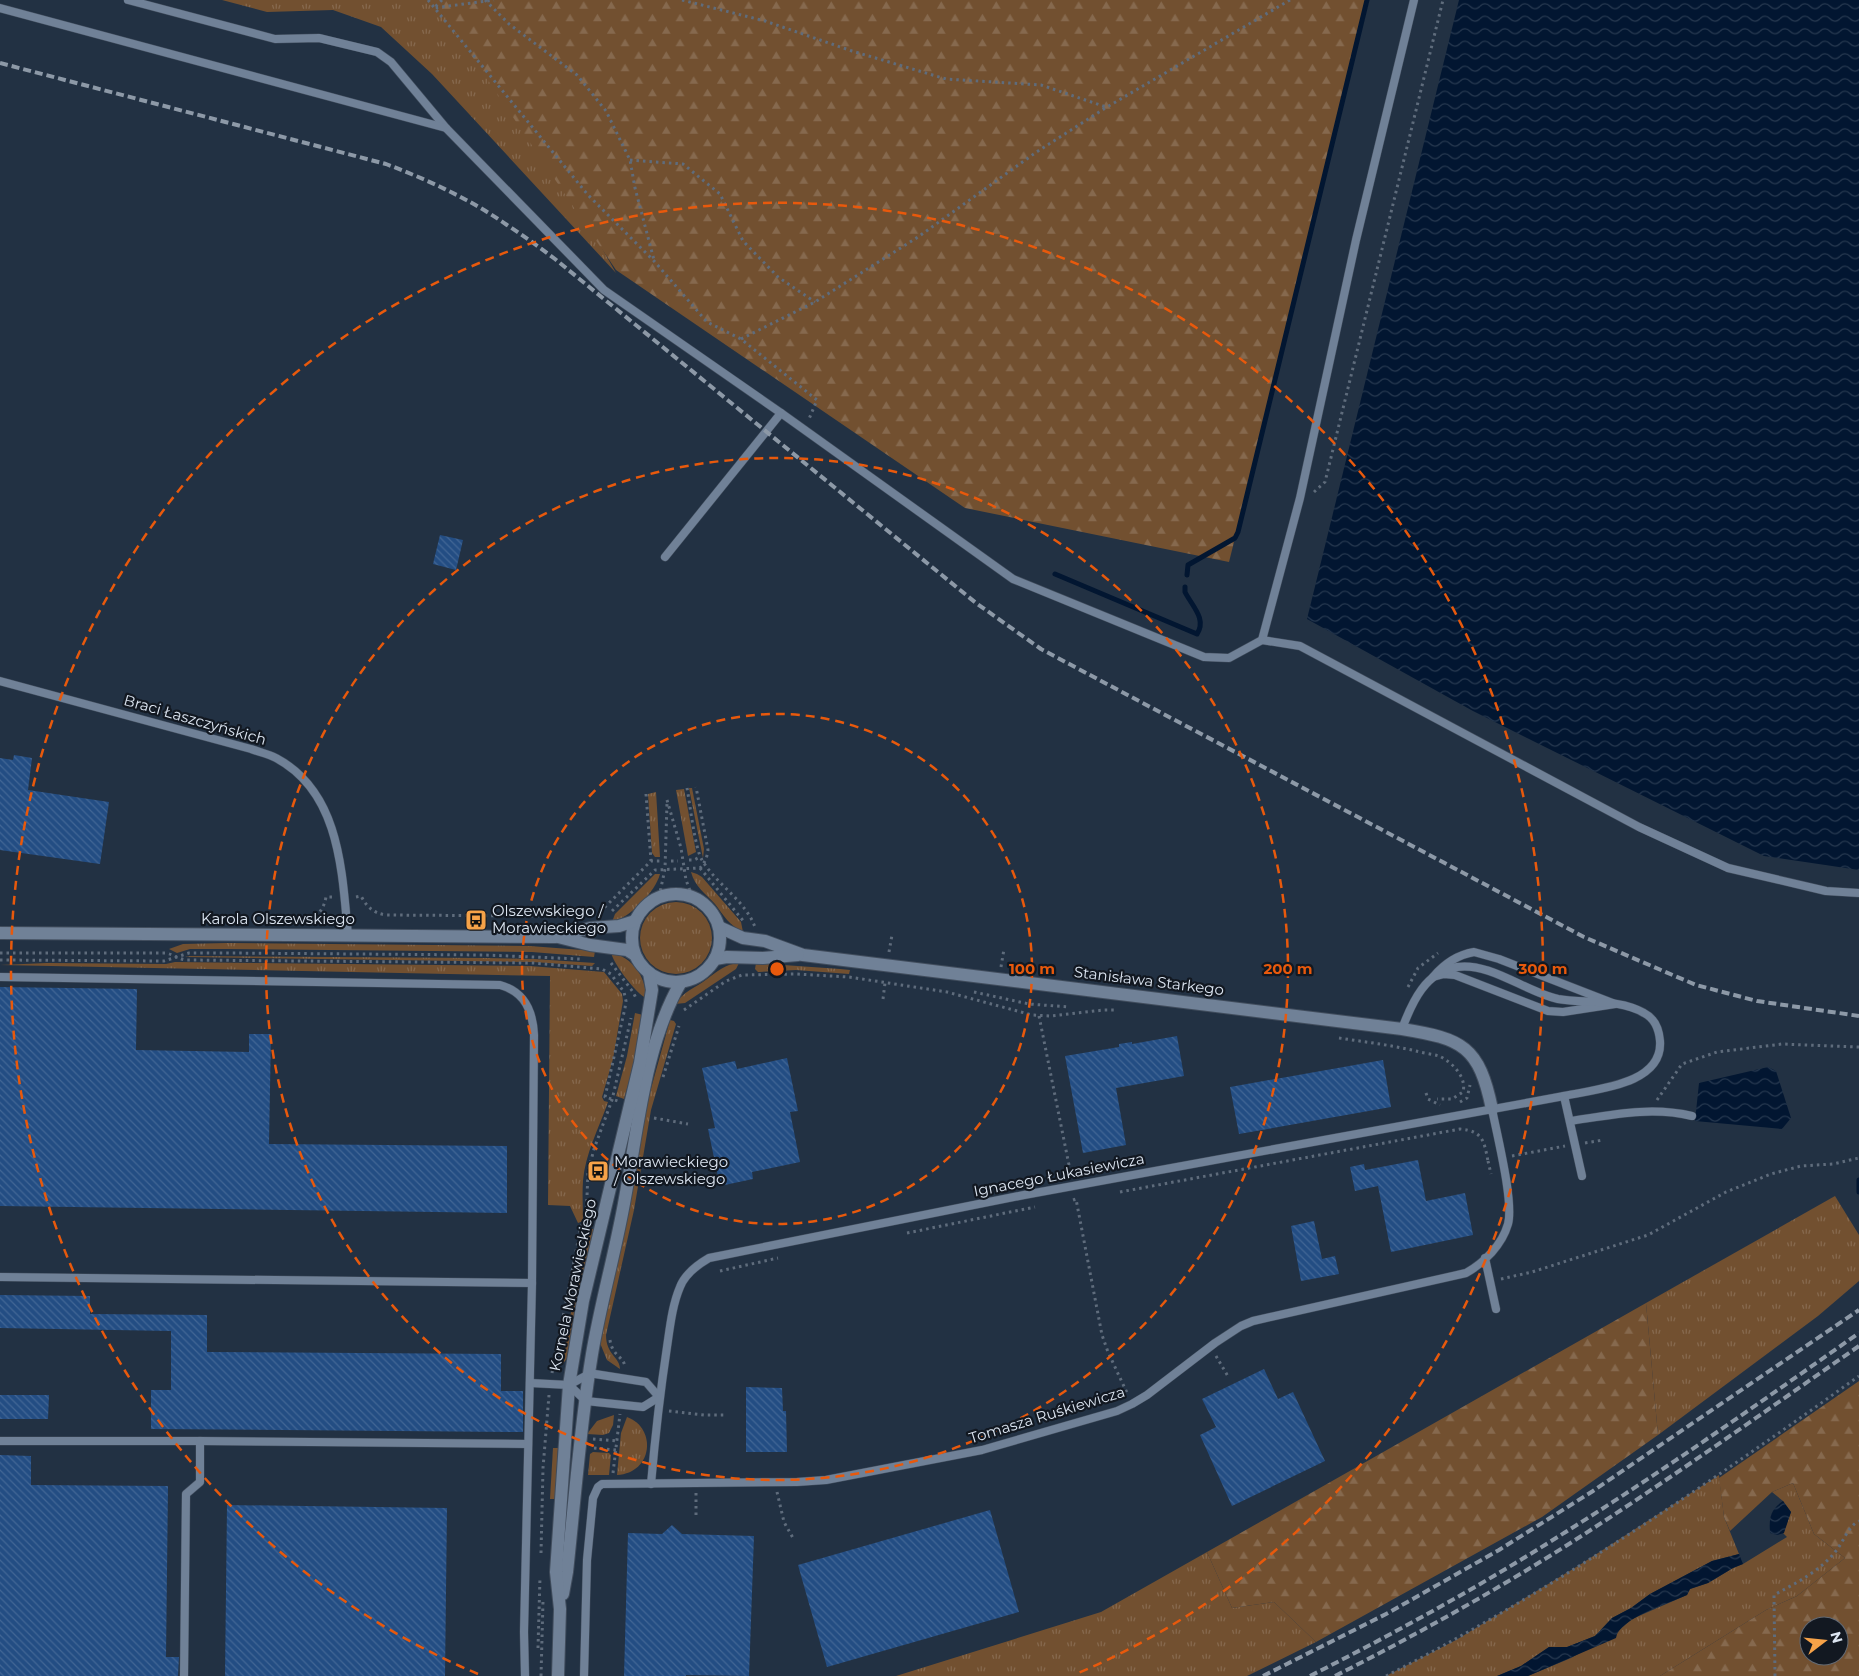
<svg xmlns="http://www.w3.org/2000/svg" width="1859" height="1676" viewBox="0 0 1859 1676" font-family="Montserrat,sans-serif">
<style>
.grass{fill:url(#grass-tufts)}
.forest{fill:url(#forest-firs);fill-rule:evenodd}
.water{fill:url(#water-waves)}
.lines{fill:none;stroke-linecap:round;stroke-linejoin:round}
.stream{stroke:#021631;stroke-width:5}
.building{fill:url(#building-back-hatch)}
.service-casing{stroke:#414d5d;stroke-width:9}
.minor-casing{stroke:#414d5d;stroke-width:14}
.tertiary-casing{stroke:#414d5d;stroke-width:14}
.path{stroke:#5f6c7c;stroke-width:3;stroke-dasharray:2.5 4;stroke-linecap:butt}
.service{stroke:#708197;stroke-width:8}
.minor{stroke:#708197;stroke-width:12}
.tertiary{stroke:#708197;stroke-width:12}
.rail{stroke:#8d99a7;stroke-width:4;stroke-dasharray:8 4;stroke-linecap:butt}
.ring{fill:none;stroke:#e8590c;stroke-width:2.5;stroke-dasharray:9 6}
.labels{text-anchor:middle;stroke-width:4.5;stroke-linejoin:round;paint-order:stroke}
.street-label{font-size:15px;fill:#dce5f1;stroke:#121821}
.poi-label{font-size:15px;fill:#dce5f1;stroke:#121821;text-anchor:start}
.centre{fill:#e8590c;stroke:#121821;stroke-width:2.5}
.ring-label{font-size:15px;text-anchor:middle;font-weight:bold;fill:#e8590c;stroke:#121821;stroke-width:4.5;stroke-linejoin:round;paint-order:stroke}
</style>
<defs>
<pattern id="grass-tufts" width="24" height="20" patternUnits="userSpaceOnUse" patternTransform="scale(1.25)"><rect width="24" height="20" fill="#725030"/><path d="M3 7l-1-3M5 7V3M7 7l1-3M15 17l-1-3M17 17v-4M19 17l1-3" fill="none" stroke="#86694e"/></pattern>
<pattern id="forest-firs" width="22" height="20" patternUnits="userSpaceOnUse" patternTransform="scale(1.25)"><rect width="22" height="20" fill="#725030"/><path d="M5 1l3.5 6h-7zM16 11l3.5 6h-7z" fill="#86694e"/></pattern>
<pattern id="water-waves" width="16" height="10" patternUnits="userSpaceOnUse" patternTransform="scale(1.25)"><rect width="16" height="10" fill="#021631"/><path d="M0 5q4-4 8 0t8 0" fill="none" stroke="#26384f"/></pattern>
<pattern id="building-back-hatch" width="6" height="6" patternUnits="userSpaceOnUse" patternTransform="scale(1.25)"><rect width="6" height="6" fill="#234d83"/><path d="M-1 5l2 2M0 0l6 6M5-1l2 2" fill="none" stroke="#426695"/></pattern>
</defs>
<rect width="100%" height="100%" fill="#223143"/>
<g class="grass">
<polygon points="222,0 461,0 616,273 432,74 381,27 333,10 267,12"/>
<polygon points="689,788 692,788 704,849 703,858"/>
<polygon points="684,789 696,852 688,856 676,790"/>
<polygon points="656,792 660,857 655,857 652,853 648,794"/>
<path d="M691,872L697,874L702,877L741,922L743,932C729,925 724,916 715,904C705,893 695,887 691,872Z"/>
<path d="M655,874H660C655,892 631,917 612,922L615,914Z"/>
<circle cx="676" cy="938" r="36"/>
<polygon points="227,943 530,946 595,951 594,957 532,952 227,949 190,949 177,953 169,949 183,944"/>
<path d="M611,952C633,958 646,977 646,998C637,995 612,962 611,952Z"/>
<polygon points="191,956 485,958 534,959 595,963 592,966 533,962 185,957"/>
<path d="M175,962L530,966L604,972L622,994L623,1001L613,1059L602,1097L604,1101L608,1102C599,1128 585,1154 583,1181C582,1195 583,1208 583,1221L578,1223L570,1206L548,1205L550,976L0,965L47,963L166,964Z"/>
<path d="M739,963L736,969L685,1003L675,1004C684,991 695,988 707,979C718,971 725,964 739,963Z"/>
<polygon points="756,963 840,969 850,970 849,974 796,970 758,972 755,969"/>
<polygon points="635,1013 643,1015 633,1067 624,1099 616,1096 627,1056"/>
<path d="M670,1020L674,1021L676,1024L651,1110L634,1210L606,1335C606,1355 620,1357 620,1369L607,1360L600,1343L647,1103Z"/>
<polygon points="1835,1196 1859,1235 1859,1281 1818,1316 1658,1435 1646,1303"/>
<polygon points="596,1228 568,1357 562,1365 570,1317 589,1230"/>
<polygon points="614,1415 613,1425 609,1433 603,1435 587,1434 597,1421"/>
<path d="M627,1417C657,1428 653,1473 617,1475L621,1433Z"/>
<polygon points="553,1448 558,1448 555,1499 550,1499"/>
<polygon points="593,1452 609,1453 611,1455 609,1475 588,1475 590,1454"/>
<polygon points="1719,1475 1724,1517 1739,1554 1712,1561 1650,1594 1631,1608 1612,1618 1595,1636 1567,1647 1549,1647 1521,1666 1497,1676 1386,1676 1456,1640 1578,1566"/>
<polygon points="1793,1483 1814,1534 1845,1558 1797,1596 1766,1610 1660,1676 1528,1676 1571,1658 1617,1632 1632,1619 1687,1595 1690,1589 1708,1583 1733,1568 1743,1564 1787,1537 1783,1533 1791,1512 1783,1501 1772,1492"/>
<polygon points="1207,1552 1232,1608 1274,1602 1316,1642 1247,1676 896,1676 1101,1612"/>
</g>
<g class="forest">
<polygon points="434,0 1369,0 1229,562 965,508 616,270"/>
<polygon points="1646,1303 1658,1435 1542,1517 1316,1642 1274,1602 1232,1608 1207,1552"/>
<path d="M1859,1381V1676H1660L1766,1610L1797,1596L1845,1558L1814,1534L1793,1483L1772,1492L1730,1531L1724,1517L1719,1478ZM1809,1626H1839V1656H1809Z"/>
</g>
<g class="water">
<polygon points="1459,0 1859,0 1859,870 1764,856 1473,711 1307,619"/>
<polygon points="1768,1067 1776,1071 1791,1118 1782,1129 1695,1121 1699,1083"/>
<path d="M1783,1501L1791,1512L1784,1533L1777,1535L1770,1533C1769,1518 1770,1510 1783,1501Z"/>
<path d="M1739,1554L1743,1564L1733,1568L1708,1583L1690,1589L1687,1595C1670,1603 1619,1618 1616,1638L1528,1676H1497L1521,1666L1549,1647H1567L1595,1636L1612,1618L1631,1608L1650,1594L1712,1561Z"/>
</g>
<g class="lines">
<g class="stream">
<path d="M1055,574L1197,634C1207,619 1192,606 1185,592V587"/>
<polyline points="1187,575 1188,565 1235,538 1238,532 1367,0"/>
<polyline points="1859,1180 1859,1192"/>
</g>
</g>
<g class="building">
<polygon points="440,535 463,540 456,570 433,564"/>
<polygon points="14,755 32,758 28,790 109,802 100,864 0,850 0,758 13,760"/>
<polygon points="0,987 137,989 136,1050 249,1052 249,1034 271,1034 269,1144 507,1146 507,1213 0,1206"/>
<polygon points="1177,1036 1184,1076 1116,1088 1126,1145 1083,1153 1065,1056 1119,1047 1119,1044 1132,1042 1132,1044"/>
<polygon points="787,1058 798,1111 790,1112 800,1162 752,1172 753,1179 720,1186 708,1129 715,1128 702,1068 735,1061 737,1069"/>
<polygon points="1383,1060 1391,1107 1239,1134 1230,1087"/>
<polygon points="1418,1160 1426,1201 1465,1193 1473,1235 1391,1252 1378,1186 1355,1191 1350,1167 1364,1164 1365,1170"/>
<polygon points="1314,1221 1322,1259 1335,1256 1339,1274 1301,1281 1291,1226"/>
<polygon points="0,1295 90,1296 90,1314 207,1315 207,1352 501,1354 501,1391 523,1391 523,1432 151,1429 151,1390 171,1390 171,1331 0,1328"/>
<polygon points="1264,1369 1278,1399 1293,1392 1325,1461 1232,1506 1200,1435 1216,1427 1202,1399"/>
<polygon points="746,1387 782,1388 783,1411 786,1411 787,1452 746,1452"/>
<polygon points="0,1395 49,1395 48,1419 0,1419"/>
<polygon points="0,1455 31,1456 31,1485 168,1486 166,1657 179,1657 178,1676 0,1676"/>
<polygon points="227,1505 447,1508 445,1676 225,1676"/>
<polygon points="990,1510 1019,1612 827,1667 798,1565"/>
<polygon points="672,1525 682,1534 754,1536 749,1676 686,1675 686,1676 624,1676 628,1533 662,1534"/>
</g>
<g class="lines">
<g class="service-casing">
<g id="service">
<polyline points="128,0 275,39 319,38 377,52 391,62 446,128"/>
<polyline points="0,8 446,128 604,290 781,413 665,557"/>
<polyline points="781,413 1013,579 1204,657 1229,658 1262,640 1300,498 1356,240 1414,0"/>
<polyline points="1262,640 1300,646 1639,827 1728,868 1826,891 1859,893"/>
<path d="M0,681L251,749C259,752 268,754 276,758C340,792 342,871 348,935"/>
<path d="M1474,952L1499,959L1615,1004L1563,1012L1548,1011L1455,975L1444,974L1433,977C1444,964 1456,955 1474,952Z"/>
<path d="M0,977L500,985C525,992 533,1011 534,1035L532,1283L0,1277"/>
<polyline points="1564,1096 1582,1176"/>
<path d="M1570,1121C1611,1115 1651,1106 1692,1116"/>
<polyline points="1485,1258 1496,1309"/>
<polyline points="530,1383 569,1385 589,1374 595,1374 646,1382 659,1397"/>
<polyline points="569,1385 586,1401 643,1407 659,1397"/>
<polyline points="0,1441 200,1441 200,1482 186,1494 184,1676"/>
<polyline points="200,1441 528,1444"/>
<path d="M651,1484C655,1438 660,1393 667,1347C670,1327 672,1306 680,1287C685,1274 697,1265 709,1258L1024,1195L1564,1096C1595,1089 1663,1085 1660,1041C1659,1029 1654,1018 1644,1013C1618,998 1585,1004 1558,999C1526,992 1490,962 1457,967C1426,971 1412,1002 1402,1029"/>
<polyline points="525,1676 524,1632 532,1283"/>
<path d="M584,1676L587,1560L593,1498L598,1487L602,1484L797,1482L826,1480L982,1450L1117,1411L1132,1404L1147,1395L1215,1343L1241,1326L1253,1321L1466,1273C1484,1263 1502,1245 1508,1224C1514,1202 1497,1135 1492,1109"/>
</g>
</g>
<g class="minor-casing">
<g id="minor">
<path d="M719,927L743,938L765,941L803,955L1402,1029C1463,1039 1479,1046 1492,1109"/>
<polyline points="715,959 727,957 763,958 798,955"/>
</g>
</g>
<g class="tertiary-casing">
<g id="tertiary">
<circle cx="676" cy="938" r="44"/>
<polyline points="0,933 555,937 590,928 619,926 635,921"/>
<polyline points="558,937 590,945 627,950 635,955"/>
<path d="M563,1594L567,1572C575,1499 580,1426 592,1354C601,1301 616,1250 625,1198C638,1128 645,1044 681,982"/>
<polyline points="558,1676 560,1609 556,1572 569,1385 583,1301 640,1063 652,990 649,973"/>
</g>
</g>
<g class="path">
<polyline points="428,0 588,195 654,261 707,322 741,339 817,400 809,419"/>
<polyline points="442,0 434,8 494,0"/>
<polyline points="485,0 509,24 577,75 606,111 630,160 635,188 654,260"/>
<polyline points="682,0 765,21 852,51 946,79 1041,85 1106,107"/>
<polyline points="630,160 683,164 720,194 743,241 778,277 815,302"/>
<polyline points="741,339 815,302 918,237 1035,153 1107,107 1290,0"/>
<polyline points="1314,492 1325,482 1443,0"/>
<path d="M687,788C690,804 695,849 702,860C716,884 745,900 755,927"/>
<polyline points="646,794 651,861"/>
<polyline points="667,800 681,848 686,880 692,896"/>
<polyline points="689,860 694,860 700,857"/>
<polyline points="671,861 678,861"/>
<polyline points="700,868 745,923"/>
<path d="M356,897L361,896C367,907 373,913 386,915L536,916L584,913"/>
<polyline points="659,897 665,869 667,803"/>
<path d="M612,911L655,870L700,868C705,862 707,858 708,850L696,787"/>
<polyline points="600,912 651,861 660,861"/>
<path d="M310,920C319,915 324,908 326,897H335"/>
<polyline points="889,952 892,935"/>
<path d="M0,953H165C173,954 178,959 186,960L533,963L602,969L611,974L624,992L626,1001L625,1008L605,1097L618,1101"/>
<polyline points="0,960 164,961 189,953 227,953 485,955 580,959"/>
<polyline points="611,963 633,992 636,998"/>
<polyline points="1001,967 1004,949"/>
<polyline points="1408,987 1418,968 1438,953"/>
<polyline points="974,992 1029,1004 1069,1007"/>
<polyline points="883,999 885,983"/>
<polyline points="684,1010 726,981 742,975 796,974 849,977 947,992 1032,1015 1050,1016 1104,1010 1115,1010"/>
<polyline points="1039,1016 1071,1175"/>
<path d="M1339,1038C1365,1042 1391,1045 1416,1051C1423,1053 1432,1054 1439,1056C1452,1062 1467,1077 1463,1092L1452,1099H1437"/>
<polyline points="663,1077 679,1026"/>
<polyline points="1426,1093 1428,1099 1440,1105"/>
<polyline points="1657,1100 1682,1064 1717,1052 1782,1044 1859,1047"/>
<polyline points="1460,1102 1467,1098 1470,1085"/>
<polyline points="654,1118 688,1124"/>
<polyline points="1585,1143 1603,1140"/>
<polyline points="1512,1156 1565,1146"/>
<polyline points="1488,1161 1491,1174"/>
<path d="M1120,1192L1460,1129C1483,1131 1484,1141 1488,1161"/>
<polyline points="1073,1200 1076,1199 1102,1335 1108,1352 1128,1395"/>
<polyline points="586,1221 588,1172 594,1149 612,1100 631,1018"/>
<polyline points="907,1233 1035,1207"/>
<polyline points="720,1271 778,1258"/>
<polyline points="1501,1279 1532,1272 1648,1235 1726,1192 1771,1174 1801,1166 1833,1164 1859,1158"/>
<path d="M610,1340C612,1356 625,1357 625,1368"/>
<polyline points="1216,1356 1229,1378"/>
<polyline points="552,1373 581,1226 586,1227"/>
<polyline points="669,1411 704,1415 726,1415"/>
<polyline points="593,1439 617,1441"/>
<polyline points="594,1448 616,1450"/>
<polyline points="613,1473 620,1414"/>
<polyline points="777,1492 784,1522 793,1538"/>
<polyline points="696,1493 696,1515"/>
<polyline points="541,1553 543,1468 549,1395"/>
<polyline points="538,1648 540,1577"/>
<polyline points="541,1676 543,1601"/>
<path d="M1386,1676C1552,1591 1707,1485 1859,1376"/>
<path d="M1775,1676L1774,1595C1796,1583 1820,1571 1835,1552C1844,1542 1847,1527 1859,1521"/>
</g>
<use href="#service" class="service"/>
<use href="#minor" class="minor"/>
<use href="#tertiary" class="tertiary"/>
<g class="rail">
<path d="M0,63L386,164C428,180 470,199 507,225C524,236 539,247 555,259L976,603L1041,649L1584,937L1696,985L1757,1001L1859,1016"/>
<polyline points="1263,1676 1388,1613 1499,1550 1593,1491 1859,1310"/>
<path d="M1310,1676C1397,1632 1482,1585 1564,1533C1665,1470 1762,1401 1859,1333"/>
<path d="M1335,1676C1416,1635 1495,1591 1572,1542C1669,1480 1764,1412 1859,1346"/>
</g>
</g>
<g class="ring">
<circle cx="777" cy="969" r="255"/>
<circle cx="777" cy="969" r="511"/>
<path d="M478 1674A766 766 0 1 1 1076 1674"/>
</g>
<defs>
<g id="bus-square" transform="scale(1.125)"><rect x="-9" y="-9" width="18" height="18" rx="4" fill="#f6a248" stroke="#121821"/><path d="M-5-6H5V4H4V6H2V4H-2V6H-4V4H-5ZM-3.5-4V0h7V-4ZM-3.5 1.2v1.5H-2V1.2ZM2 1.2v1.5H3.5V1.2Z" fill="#111"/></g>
</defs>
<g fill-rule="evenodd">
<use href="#bus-square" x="476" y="920"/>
<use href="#bus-square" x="598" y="1171"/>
</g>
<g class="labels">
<g class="street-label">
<text transform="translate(195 720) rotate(16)" y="5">Braci Łaszczyńskich</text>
<text x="278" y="924">Karola Olszewskiego</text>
<text transform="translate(1149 981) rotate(7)" y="5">Stanisława Starkego</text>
<text transform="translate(1059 1175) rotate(-11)" y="5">Ignacego Łukasiewicza</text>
<text transform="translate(573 1285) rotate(-78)" y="5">Kornela Morawieckiego</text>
<text transform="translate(1047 1415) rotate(-17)" y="5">Tomasza Ruśkiewicza</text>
</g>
<g class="poi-label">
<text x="492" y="916">Olszewskiego /<tspan x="492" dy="17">Morawieckiego</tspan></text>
<text x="614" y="1167">Morawieckiego<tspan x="614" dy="17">/ Olszewskiego</tspan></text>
</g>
</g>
<circle cx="777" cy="969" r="8" class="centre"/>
<g class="ring-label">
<text x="1032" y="974">100 m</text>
<text x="1288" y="974">200 m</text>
<text x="1543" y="974">300 m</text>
</g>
<g transform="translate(1824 1641) rotate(74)"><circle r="24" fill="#121821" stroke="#636a74"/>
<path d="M0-4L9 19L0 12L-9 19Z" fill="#f6a248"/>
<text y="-8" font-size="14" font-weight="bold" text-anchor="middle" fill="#dce5f1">N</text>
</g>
</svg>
